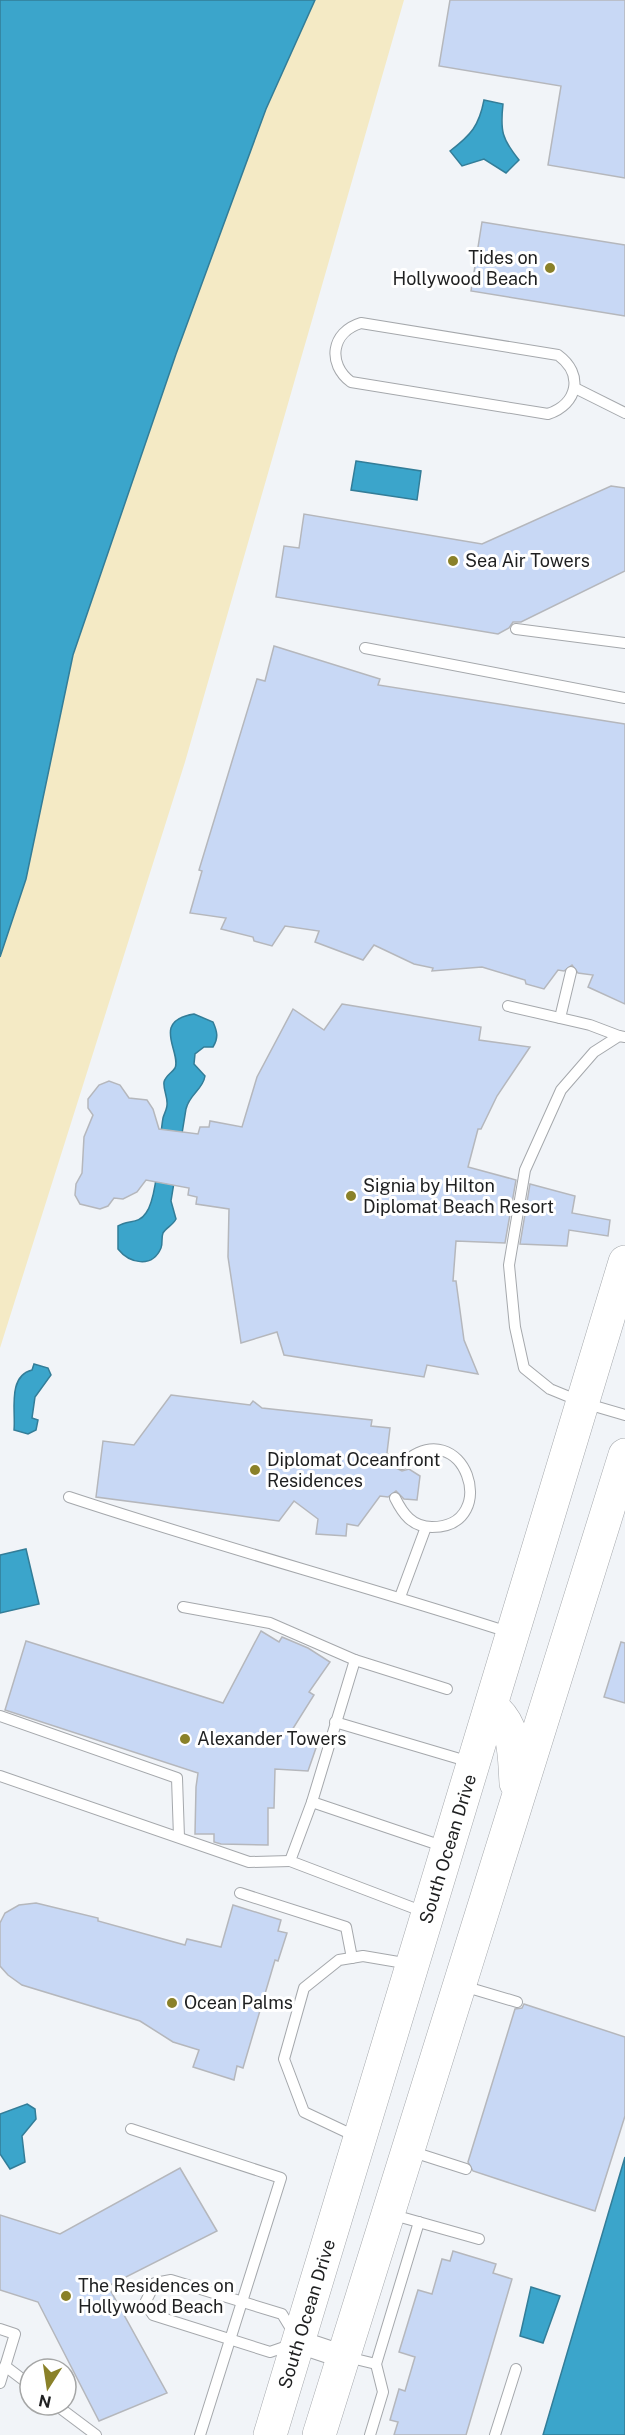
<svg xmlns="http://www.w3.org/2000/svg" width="625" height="2435" viewBox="0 0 625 2435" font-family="'Public Sans',sans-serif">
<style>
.sand{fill:#f4eac5}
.water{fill:#3ba5cb;stroke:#337d98;stroke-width:1.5}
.building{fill:#c8d8f5;stroke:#b5b7bc;stroke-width:1.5}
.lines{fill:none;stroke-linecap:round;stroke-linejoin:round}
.lane-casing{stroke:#a5a8ac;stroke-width:12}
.street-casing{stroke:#a5a8ac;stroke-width:24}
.primary-casing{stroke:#a5a8ac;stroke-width:34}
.lane{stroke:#fff;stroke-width:10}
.street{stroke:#fff;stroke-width:22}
.primary{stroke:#fff;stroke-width:33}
.poi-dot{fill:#8a8129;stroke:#fff;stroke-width:2}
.labels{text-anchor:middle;stroke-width:6;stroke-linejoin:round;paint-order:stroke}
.poi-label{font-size:18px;fill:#1f2021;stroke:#fff;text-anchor:start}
.street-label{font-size:18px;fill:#1f2021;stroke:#fff}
</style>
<rect width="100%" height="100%" fill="#f1f4f8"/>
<polygon class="sand" points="315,0 404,0 185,762 0,1348 0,957 26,879 73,656 176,354 266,109"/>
<g class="water">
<polygon points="0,0 315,0 266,109 176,354 73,655 26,879 0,957"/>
<path d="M484,100L503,104C500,131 502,139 519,160L506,173L484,159L462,166L450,151C471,135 479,126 484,100Z"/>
<polygon points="356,461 421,471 417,500 351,490"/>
<path d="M194,1014L213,1022C217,1031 219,1038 213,1047H204L195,1054L194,1064L205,1076C203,1090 189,1094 186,1109L171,1201L176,1219C173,1225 166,1228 163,1233C161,1238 163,1243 161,1248C152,1269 129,1263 118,1249V1226C128,1220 139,1224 146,1213C158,1197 159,1140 163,1118C164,1114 167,1109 167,1105C168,1097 163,1090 164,1082C166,1075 172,1073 175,1068C182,1053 150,1021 194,1014Z"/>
<path d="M34,1364L48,1368L51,1375L35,1397L32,1418L38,1420L36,1430L28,1434L14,1430C16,1412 7,1376 32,1370Z"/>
<polygon points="26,1549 39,1604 0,1613 0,1555"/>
<polygon points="27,2104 35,2109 36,2119 22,2136 25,2162 10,2169 0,2154 0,2114"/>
<polygon points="625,2157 625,2435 543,2435 614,2194"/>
<polygon points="531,2287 560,2296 543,2343 520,2336"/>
</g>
<g class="building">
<polygon points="450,0 625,0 625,178 548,165 561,86 439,66"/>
<polygon points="482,222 625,245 625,316 471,291"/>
<polygon points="611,486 625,488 625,571 521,622 513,622 509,628 498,634 276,597 284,546 299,548 304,514 482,544"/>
<polygon points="274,646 380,679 378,685 625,724 625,1004 588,987 593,975 578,973 572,965 564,971 558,970 544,989 526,984 525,980 482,967 432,971 433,968 414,964 374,945 363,960 315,942 319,931 285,926 272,946 254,941 253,937 221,929 226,918 190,913 202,871 199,870 257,679 265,681"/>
<polygon points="342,1004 481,1027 479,1040 530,1047 497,1096 481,1129 478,1129 468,1167 516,1180 505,1243 456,1241 453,1281 456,1281 464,1340 478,1374 427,1365 424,1377 284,1355 277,1332 241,1343 228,1257 229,1209 196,1204 197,1197 188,1195 189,1188 146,1180 137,1192 123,1199 114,1198 108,1206 100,1209 80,1204 75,1195 76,1184 82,1173 84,1137 93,1115 88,1108 88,1099 99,1085 109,1081 120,1085 129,1098 147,1100 153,1109 159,1129 198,1134 200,1127 209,1127 210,1121 242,1127 257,1077 293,1009 324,1030"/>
<polygon points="530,1184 575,1196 572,1213 610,1220 608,1236 569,1230 567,1246 520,1244"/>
<polygon points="171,1395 250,1405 253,1401 262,1408 372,1420 371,1426 390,1428 387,1453 396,1460 396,1468 402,1471 409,1469 420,1476 417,1500 404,1499 396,1491 388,1497 380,1496 358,1526 347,1524 346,1536 316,1534 318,1519 294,1501 279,1521 96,1497 103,1441 134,1445"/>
<polygon points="261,1631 279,1642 282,1637 308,1648 330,1662 309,1692 314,1695 292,1730 317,1745 308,1771 275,1769 274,1808 268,1808 268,1845 221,1844 214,1842 214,1834 195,1834 196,1787 198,1773 5,1710 26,1641 223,1703"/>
<polygon points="621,1642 625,1643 625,1703 604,1697"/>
<polygon points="36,1903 98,1918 98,1921 185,1945 187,1939 221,1947 233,1905 281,1920 278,1931 287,1933 278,1961 275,1960 243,2068 237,2066 234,2080 193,2067 199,2050 173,2042 140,2021 22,1985 8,1975 0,1966 0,1923 5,1913 19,1905"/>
<polygon points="524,2004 625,2037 625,2116 595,2211 473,2171 468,2162 515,2009 522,2008"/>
<polygon points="180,2168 217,2231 108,2286 167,2393 99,2421 38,2302 0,2290 0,2215 60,2234"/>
<polygon points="453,2251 496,2264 493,2273 512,2279 466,2435 394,2435 398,2422 390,2420 399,2389 405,2391 415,2357 399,2352 418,2290 432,2294 442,2259 450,2261"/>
</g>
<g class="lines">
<g class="lane-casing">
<g id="lane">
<path d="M361,323L558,355C584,374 578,404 548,414L351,382C327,364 331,332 361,323Z"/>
<polyline points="575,388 625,413"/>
<polyline points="516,629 625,643"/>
<polyline points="365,648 625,698"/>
<polyline points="508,1006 590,1025 619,1036"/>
<polyline points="560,1018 571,972"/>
<polyline points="625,1037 619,1036 594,1052 561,1090 525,1170 509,1265 515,1327 524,1368 550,1389 584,1403 625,1415"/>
<path d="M69,1497C214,1545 362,1585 508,1632"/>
<path d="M395,1498C403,1514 412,1527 432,1527C503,1527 464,1409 402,1464"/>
<polyline points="400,1597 426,1527"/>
<polyline points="183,1607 270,1623 355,1660 312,1802 445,1847"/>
<polyline points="355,1660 447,1689"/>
<polyline points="0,1716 177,1778 179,1837"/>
<polyline points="335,1722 470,1762"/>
<polyline points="0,1776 249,1862 290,1861"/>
<polyline points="312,1802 290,1861 424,1912"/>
<polyline points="240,1893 346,1927 352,1958"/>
<polyline points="463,1986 517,2002"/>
<polyline points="131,2129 281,2178 200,2435"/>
<polyline points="357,2137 304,2112 284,2059 304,1988 339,1960 363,1956 410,1964"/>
<polyline points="410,2151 466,2169"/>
<polyline points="390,2214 479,2239"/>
<polygon points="171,2280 282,2314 299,2342 270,2352 153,2315 145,2303 155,2283"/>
<polyline points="0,2329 15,2334 0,2383"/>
<polyline points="347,2357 376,2364"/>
<polyline points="5,2366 30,2385"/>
<polyline points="56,2405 96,2435"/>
<polyline points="370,2435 383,2392 376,2364 419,2222"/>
<polyline points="495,2435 516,2369"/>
</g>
</g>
<g class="street-casing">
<polyline id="street" points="299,2342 344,2357"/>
</g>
<g class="primary-casing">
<g id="primary">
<path d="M492,1707C516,1726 514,1754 516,1783"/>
<polyline points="270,2435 625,1262"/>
<polyline points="319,2435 625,1455"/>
</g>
</g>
<use href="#lane" class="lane"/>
<use href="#street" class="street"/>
<use href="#primary" class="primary"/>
</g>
<g class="poi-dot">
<circle cx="550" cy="268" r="6"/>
<circle cx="453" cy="561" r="6"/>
<circle cx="351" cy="1196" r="6"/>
<circle cx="255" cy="1470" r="6"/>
<circle cx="185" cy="1739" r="6"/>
<circle cx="172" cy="2003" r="6"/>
<circle cx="66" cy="2296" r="6"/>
</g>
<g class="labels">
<g class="poi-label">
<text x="538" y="264" text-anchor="end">Tides on<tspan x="538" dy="21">Hollywood Beach</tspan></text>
<text x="465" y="567">Sea Air Towers</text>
<text x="363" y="1192">Signia by Hilton<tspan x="363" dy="21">Diplomat Beach Resort</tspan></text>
<text x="267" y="1466">Diplomat Oceanfront<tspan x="267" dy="21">Residences</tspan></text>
<text x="197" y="1745">Alexander Towers</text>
<text x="184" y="2009">Ocean Palms</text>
<text x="78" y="2292">The Residences on<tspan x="78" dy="21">Hollywood Beach</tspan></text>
</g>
<g class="street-label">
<text transform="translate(448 1849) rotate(-73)" y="6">South Ocean Drive</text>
<text transform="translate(307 2314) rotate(-73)" y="6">South Ocean Drive</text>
</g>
</g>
<g transform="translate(48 2387) rotate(192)"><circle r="28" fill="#ffffff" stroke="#a5a6a6" stroke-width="1.5"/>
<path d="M0-4.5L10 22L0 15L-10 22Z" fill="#8a8129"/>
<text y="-9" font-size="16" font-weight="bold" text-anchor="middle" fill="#1f2021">N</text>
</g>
</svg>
